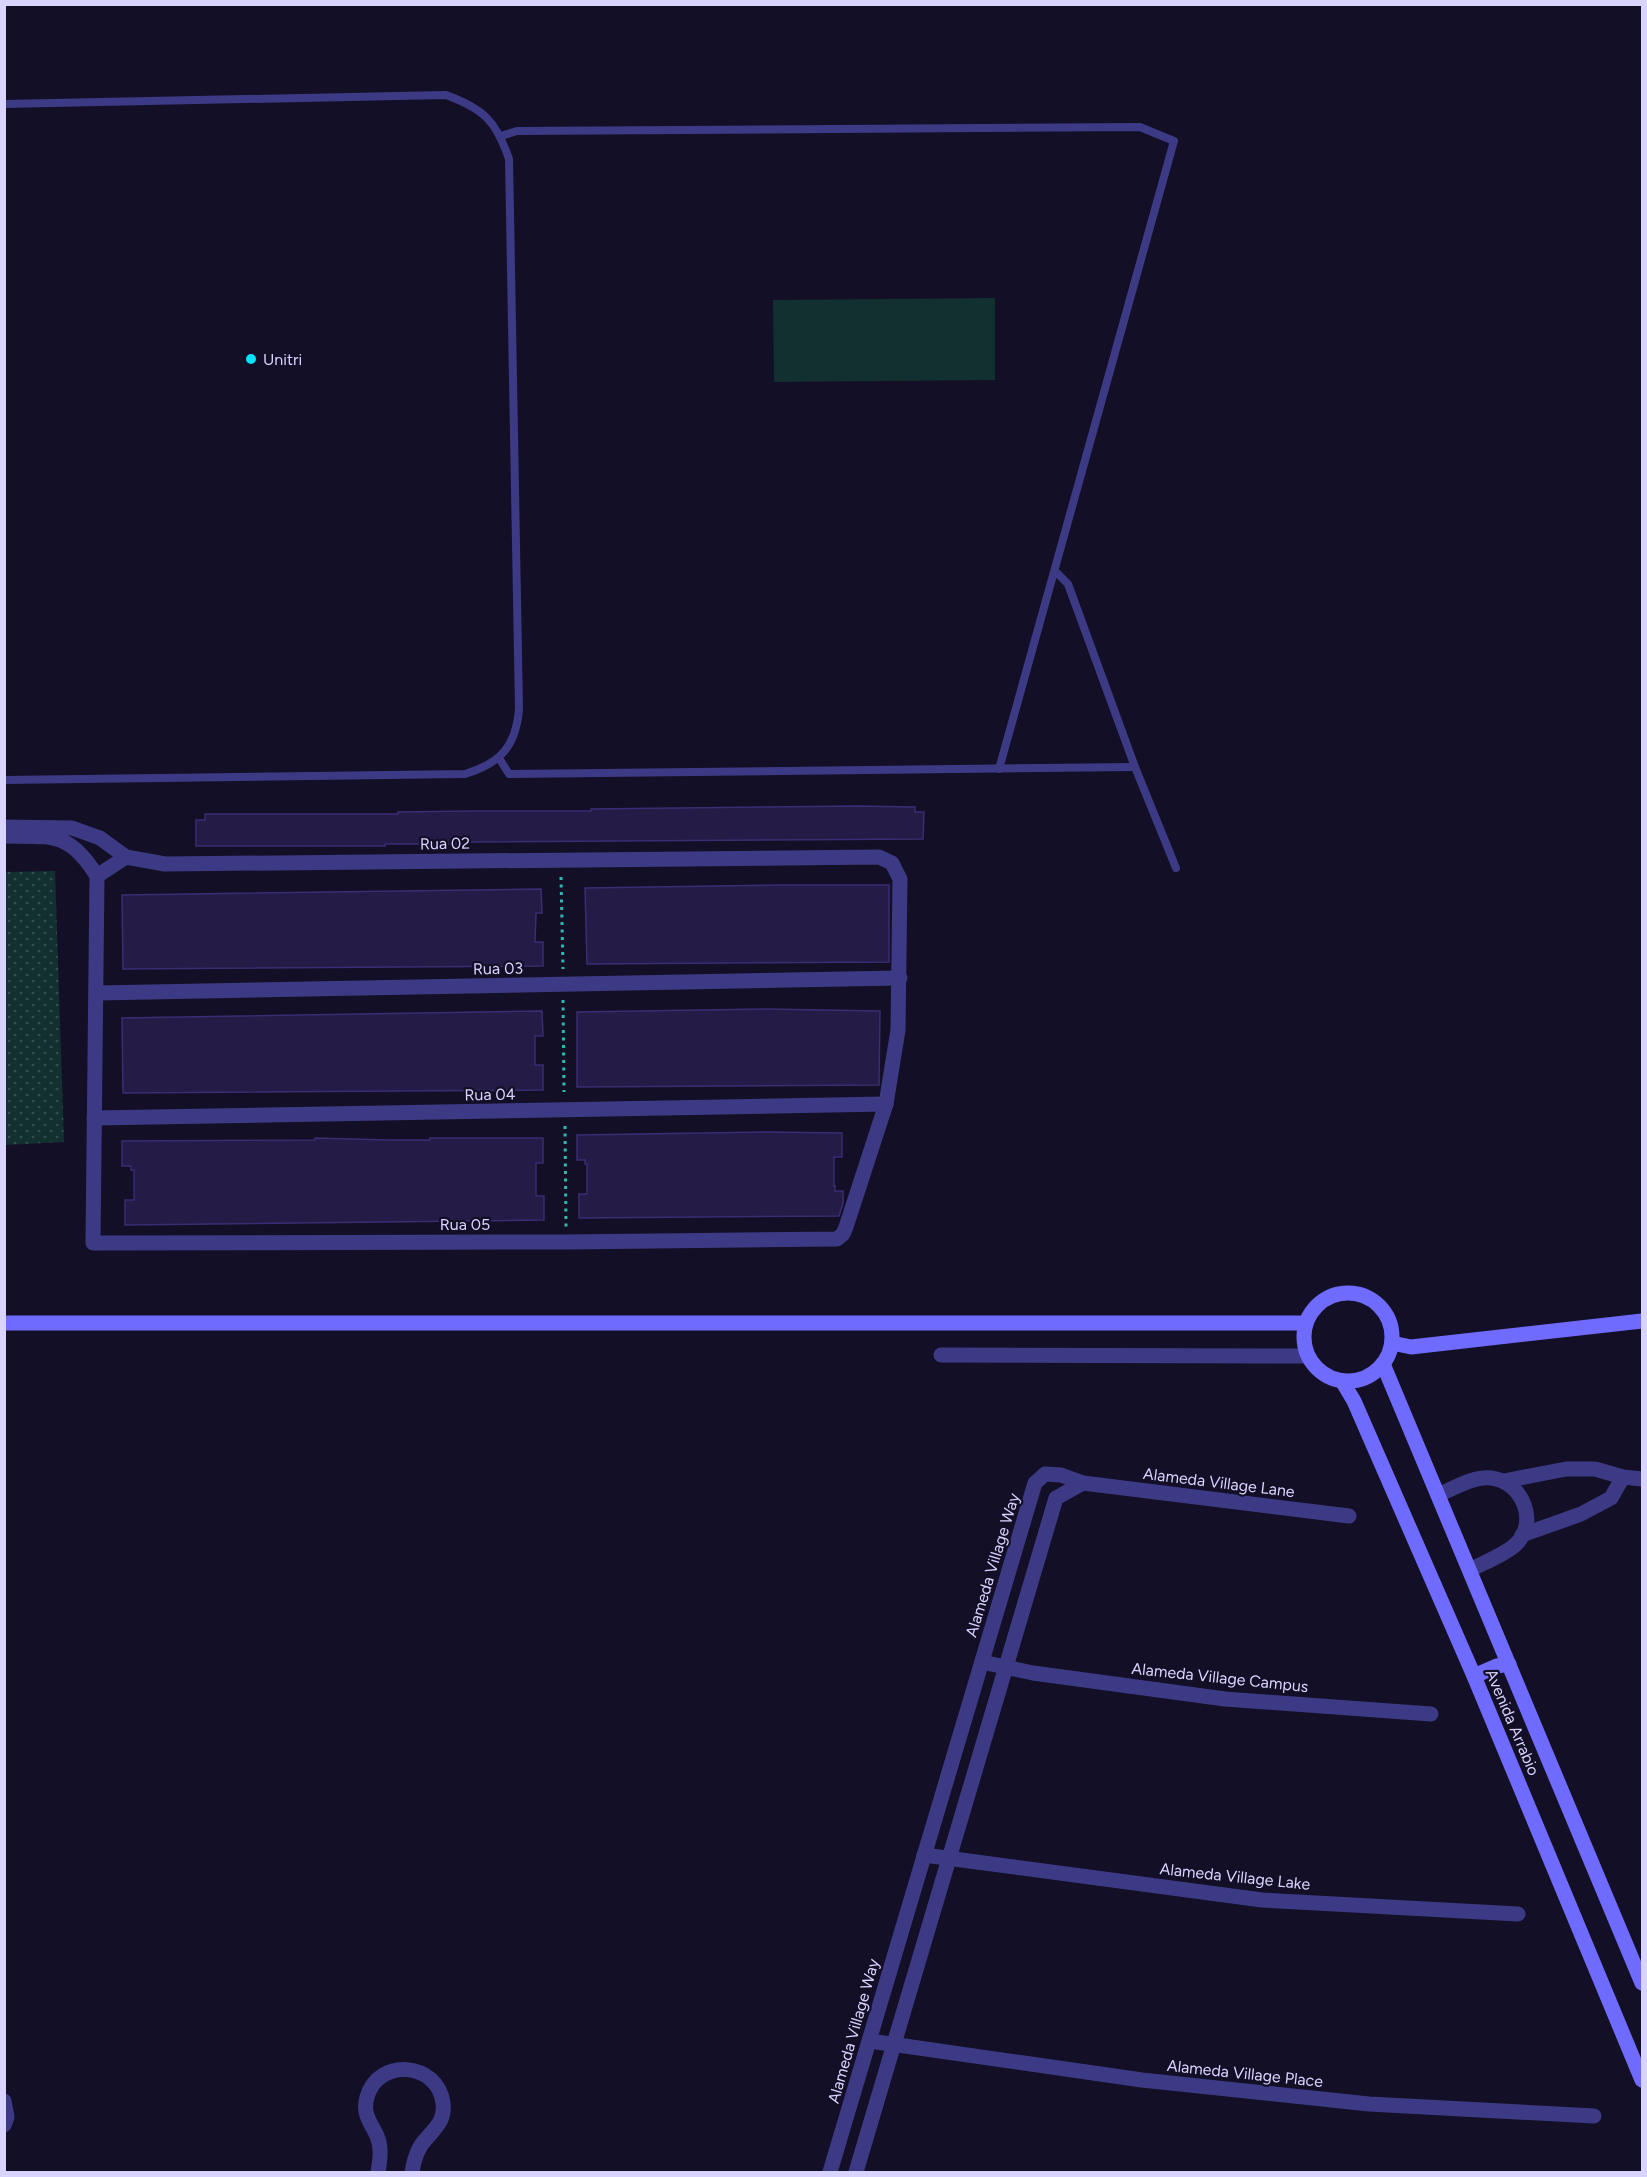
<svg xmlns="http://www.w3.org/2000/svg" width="1647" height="2177" viewBox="0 0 1647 2177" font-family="Figtree,sans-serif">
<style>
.grass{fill:url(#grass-dots)}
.pitch{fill:#12302f}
.building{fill:#241b47;stroke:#3b2d73;stroke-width:1.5}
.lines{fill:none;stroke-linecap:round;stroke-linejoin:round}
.path{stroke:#2fb8b0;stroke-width:3;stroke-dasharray:3 4.5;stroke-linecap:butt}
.lane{stroke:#3d3a85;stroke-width:8}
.street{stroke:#3d3a85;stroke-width:15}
.secondary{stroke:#6f6bff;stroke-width:15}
.poi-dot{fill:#00e5ff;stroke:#130f26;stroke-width:2}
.labels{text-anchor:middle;stroke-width:4.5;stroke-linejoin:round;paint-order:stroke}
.poi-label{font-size:16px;fill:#d9d4ff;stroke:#130f26;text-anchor:start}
.street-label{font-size:16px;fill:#d9d4ff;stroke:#130f26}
</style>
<defs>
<pattern id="grass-dots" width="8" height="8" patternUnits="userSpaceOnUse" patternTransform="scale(1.5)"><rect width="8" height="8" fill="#12302f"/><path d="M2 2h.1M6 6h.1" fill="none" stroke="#344d4e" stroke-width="1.8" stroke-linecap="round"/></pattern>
</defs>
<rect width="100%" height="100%" fill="#130f26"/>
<polygon class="grass" points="55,871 64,1142 5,1145 5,872"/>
<polygon class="pitch" points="995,298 995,380 774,382 773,300"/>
<g class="building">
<polygon points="859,806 915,807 915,812 924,812 923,839 463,842 463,844 385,844 385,846 196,846 196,820 205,820 205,814 398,814 398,812 475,811 591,811 591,809"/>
<polygon points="777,885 889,885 889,962 587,964 585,888"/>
<polygon points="541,889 542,913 536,913 535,942 543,942 543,966 123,969 122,895"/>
<polygon points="768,1009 880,1011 879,1085 577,1087 577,1012"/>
<polygon points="542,1011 543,1036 535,1036 535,1065 543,1065 543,1090 123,1093 122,1018"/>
<polygon points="768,1132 842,1133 842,1157 834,1157 834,1186 835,1186 835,1191 843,1191 843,1203 839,1216 579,1218 579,1194 587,1194 587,1164 585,1164 585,1160 577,1160 577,1135"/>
<polygon points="315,1138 388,1140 430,1140 430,1138 543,1138 543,1163 536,1163 536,1196 544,1196 544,1220 125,1225 125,1200 134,1200 134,1170 131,1170 131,1166 122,1166 122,1141 315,1140"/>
</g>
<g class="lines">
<g class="path">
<polyline points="561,877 563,969"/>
<polyline points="563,1000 564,1092"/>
<polyline points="565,1126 566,1227"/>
</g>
<g class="lane">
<path d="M4,104L446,95C484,109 496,121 509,159L519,709C516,746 501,763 465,774L4,780"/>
<polyline points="501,136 517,131 1140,127 1174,141 999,769"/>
<polyline points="1055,571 1068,584 1135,767 1176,868"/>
<polyline points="499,758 509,774 1135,767"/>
</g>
<g class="street">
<path d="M4,827L72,828L100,838L126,857L165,864L879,857L892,863L900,879L898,1030L886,1104L846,1227L843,1234L837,1239L566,1242L93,1243L97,876C69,831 53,837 4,836"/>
<polyline points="97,876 126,857"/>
<polyline points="97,993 900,978"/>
<polyline points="94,1118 886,1104"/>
<polyline points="941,1355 1308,1356"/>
<polyline points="1504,1481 1566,1469 1595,1469 1623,1477 1642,1479"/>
<path d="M1438,1495C1454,1488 1474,1476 1491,1478C1522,1481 1540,1523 1515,1545C1504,1555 1483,1563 1470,1570"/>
<polyline points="1522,1535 1581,1514 1611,1498 1623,1477"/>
<polyline points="982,1662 1033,1673 1225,1699 1431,1714"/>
<polyline points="924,1855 1262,1900 1518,1914"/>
<polyline points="870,2041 1142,2080 1369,2104 1594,2116"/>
<polyline points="4,2101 7,2117 4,2125"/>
<path d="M378,2172C380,2160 382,2148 377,2136C371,2122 362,2115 367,2097C378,2057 438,2062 443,2103C445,2121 436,2127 426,2139C417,2148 414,2160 412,2172"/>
<polyline points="830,2172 1035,1483 1045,1474 1061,1475 1083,1483 1349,1516"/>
<polyline points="856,2172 1056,1498 1083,1483"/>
</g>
<g class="secondary">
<circle cx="1348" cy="1337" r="44"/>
<polyline points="4,1323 1306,1323"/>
<polyline points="1392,1343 1411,1347 1642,1321"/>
<polyline points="1383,1364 1642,1983"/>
<polyline points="1342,1381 1354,1401 1474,1676 1642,2080"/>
<polyline points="1474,1676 1497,1666 1509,1664"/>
</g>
</g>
<circle class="poi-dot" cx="251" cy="359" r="6"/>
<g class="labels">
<g class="poi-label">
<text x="263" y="365">Unitri</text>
</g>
<g class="street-label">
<text transform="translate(445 843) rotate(-1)" y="6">Rua 02</text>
<text transform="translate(498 968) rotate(-1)" y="6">Rua 03</text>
<text transform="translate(490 1094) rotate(-1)" y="6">Rua 04</text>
<text x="465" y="1230">Rua 05</text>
<text transform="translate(1219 1482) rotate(7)" y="6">Alameda Village Lane</text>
<text transform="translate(992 1565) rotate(-73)" y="6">Alameda Village Way</text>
<text transform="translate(1220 1677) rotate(6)" y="6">Alameda Village Campus</text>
<text transform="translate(1513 1722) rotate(67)" y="6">Avenida Arrabio</text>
<text transform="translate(1235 1876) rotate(6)" y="6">Alameda Village Lake</text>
<text transform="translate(853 2031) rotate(-74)" y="6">Alameda Village Way</text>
<text transform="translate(1245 2073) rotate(6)" y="6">Alameda Village Place</text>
</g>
</g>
<rect width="1647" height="2177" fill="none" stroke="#d9d4ff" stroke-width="12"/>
</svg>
